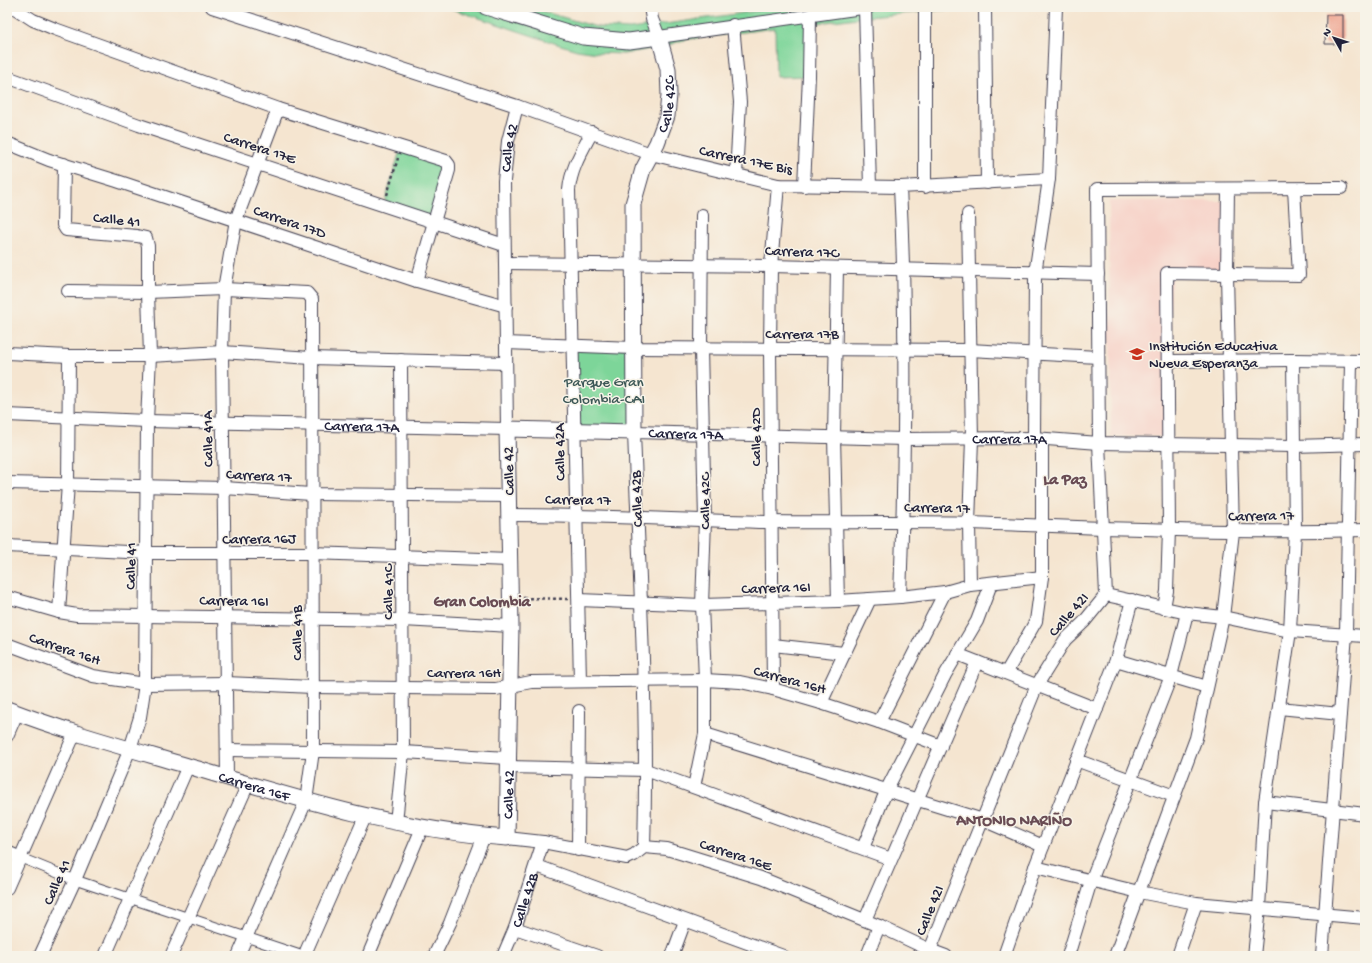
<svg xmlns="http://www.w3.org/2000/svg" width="1372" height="963" viewBox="0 0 1372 963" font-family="'Gochi Hand',sans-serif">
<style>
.built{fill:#f7d1c7}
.green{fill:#7dd599;stroke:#507c6a}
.building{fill:#ee9983}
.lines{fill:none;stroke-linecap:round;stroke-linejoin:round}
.pedestrian-casing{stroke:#423f51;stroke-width:11}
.minor-casing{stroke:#423f51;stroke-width:14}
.tertiary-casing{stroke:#423f51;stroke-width:17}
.path{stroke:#423f51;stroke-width:2.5;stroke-dasharray:3 3;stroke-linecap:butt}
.pedestrian{stroke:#fff;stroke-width:9}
.minor{stroke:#fff;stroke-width:12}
.tertiary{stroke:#fff;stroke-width:15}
.labels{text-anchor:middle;stroke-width:3;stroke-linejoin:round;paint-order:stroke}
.street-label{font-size:15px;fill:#22223b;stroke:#f7f3e8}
.poi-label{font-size:15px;fill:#22223b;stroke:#f7f3e8;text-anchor:start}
.park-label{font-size:15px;fill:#3d5857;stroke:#f7f3e8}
.neighbourhood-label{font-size:16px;font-weight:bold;fill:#694c54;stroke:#f7f3e8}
</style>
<rect width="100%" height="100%" fill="#f7f3e8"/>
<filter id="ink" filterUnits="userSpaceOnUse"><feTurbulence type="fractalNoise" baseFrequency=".025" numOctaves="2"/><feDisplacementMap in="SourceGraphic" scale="8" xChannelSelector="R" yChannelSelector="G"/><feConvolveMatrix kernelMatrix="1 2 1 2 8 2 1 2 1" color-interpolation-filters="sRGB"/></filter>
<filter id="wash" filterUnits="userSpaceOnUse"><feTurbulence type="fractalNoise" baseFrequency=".012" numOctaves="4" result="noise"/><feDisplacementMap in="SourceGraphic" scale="16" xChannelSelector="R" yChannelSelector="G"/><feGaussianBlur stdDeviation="0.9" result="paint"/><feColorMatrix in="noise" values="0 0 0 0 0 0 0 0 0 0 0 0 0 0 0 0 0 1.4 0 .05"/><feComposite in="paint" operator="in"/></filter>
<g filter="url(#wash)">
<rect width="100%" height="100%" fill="#f5e5d0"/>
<polygon class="built" points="1109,201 1224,201 1226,270 1172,272 1163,436 1111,436"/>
<g class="green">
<polygon points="446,7 527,7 597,27 630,29 785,7 977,7 857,18 810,24 809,76 776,77 775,28 683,40 666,46 624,54 598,53 577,50 554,43"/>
<polygon points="401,147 446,161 435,222 384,205"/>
<polygon points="573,346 633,348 634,432 575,431"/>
</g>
<g id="blocks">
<polygon class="building" points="1326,15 1343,15 1343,44 1325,44"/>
</g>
</g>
<g filter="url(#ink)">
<use href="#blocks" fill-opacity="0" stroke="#423f51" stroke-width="1"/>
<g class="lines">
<g class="pedestrian-casing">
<polyline id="pedestrian" points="21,858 75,880 303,956"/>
</g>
<g class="minor-casing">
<g id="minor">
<polyline points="13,7 33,20 55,29 278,109 446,161 449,165 449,170 417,281"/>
<polyline points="212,7 517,106 651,154 778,185 900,187 1049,179"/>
<polyline points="650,7 652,19 659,37 869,7"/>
<polyline points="985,7 987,183"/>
<polyline points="865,8 870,187"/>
<polyline points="733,25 740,102 736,175"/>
<polyline points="7,77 139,125 504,245"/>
<polyline points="7,143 49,160 117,181 417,281 506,306"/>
<polyline points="804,186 809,76 810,15"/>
<path d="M900,187C907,324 905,460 900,597"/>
<polyline points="925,187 925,7"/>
<polyline points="968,214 972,439 969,523 970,585"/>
<polyline points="505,263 771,266 1098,274"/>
<polyline points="837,268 834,437 838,601"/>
<polyline points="68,291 148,292 224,289 307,293 312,299 313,751 306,801 238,956"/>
<polyline points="506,343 633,348 970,350 1098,357"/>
<polyline points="7,353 69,356 150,356 222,352 311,358 506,363"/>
<polyline points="1168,361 1293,360 1365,361"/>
<path id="s1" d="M7,415L147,421L507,429L504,181L508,141L517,106"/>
<polyline points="1034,438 1035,274 1049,179 1056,7"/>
<polyline points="7,483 224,488 311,494 509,496"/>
<path d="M509,515C596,515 681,520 767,522C835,523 902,521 970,523C1101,528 1233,534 1365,530"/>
<polyline points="7,546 147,553 312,553 510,560"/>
<polyline points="1106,595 1187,613 1223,617 1290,631 1365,636"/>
<polyline points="7,597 59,612 77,615 403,620 511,626"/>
<polyline points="579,600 702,605 838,601 900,597 945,592 970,585 1042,577"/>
<polyline points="1164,608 1167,591 1169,529 1167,273 1299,275 1294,189"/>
<polyline points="59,612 68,484 69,356"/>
<polyline points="7,644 93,676 145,684 226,683 312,687 496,689 531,682 705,680 740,682 773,689 821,703 879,722 941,746"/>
<polyline points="773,645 844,653"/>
<polyline points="957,654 1097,709"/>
<polyline points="1116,660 1207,687"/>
<polyline points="1006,673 1036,621 1042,577 1042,440"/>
<path d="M580,681L569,190C571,168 582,151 592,132"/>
<polyline points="773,689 770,349 771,266 778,185"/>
<polyline points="821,703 870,599"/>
<polyline points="1279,708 1340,714"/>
<polyline points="879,722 945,592"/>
<polyline points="705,734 983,820 1043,846"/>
<polyline points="7,736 17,713"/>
<polyline points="228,750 403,752 508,758"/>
<polyline points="1076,760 1174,796"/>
<polyline points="508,767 646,770 891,859"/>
<polyline points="227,778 222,352 224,289 236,220 278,109"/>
<polyline points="694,787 705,734 705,680 702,605 705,520 701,349 702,215"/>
<polyline points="1265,802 1365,814"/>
<polyline points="396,823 403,752 401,360"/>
<polyline points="507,838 543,842 627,858 634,855 644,847 667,849 761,878 879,926 930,950 946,956"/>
<path id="s2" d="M644,847C648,708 639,570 634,432L904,439L1034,438L1099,443L1293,446L1365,444"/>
<polyline points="863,848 887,789 945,675 977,621 991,584"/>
<polyline points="578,850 579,711"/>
<polyline points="7,852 21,858"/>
<polyline points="537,866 783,956"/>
<polyline points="1035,867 1139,892 1196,903 1365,918"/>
<polyline points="7,888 75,733"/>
<polyline points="865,920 977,662"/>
<polyline points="515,928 597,956"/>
<polyline points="930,950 1037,685 1065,640 1084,622 1106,595 1099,443 1097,189 1341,188"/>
<polyline points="40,956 75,880 130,749 140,717 145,684 147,421 150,356 148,292 148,246 146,238 137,236 66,230 63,225 64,164"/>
<polyline points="105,956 188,766"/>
<polyline points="171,956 248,784"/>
<polyline points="304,956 365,817"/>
<polyline points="368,956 422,828"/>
<polyline points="434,956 450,923 484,836"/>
<path id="s3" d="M503,956L515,928L543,842"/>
<polyline points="672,956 685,921"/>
<polyline points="867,956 879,926"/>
<polyline points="1004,956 1035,867 1116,660 1132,600"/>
<polyline points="1068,956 1091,881 1171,676 1187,613"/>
<polyline points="1115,956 1196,738 1223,617 1233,532 1227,275 1228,189"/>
<polyline points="1178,956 1196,903"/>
<polyline points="1254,956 1259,908 1265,802 1290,631 1295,531 1293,360"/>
<polyline points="1322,956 1346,634 1351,361"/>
</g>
</g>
<g class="tertiary-casing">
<g id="tertiary">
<path id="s4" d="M7,709C69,733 134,750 198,769C301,800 399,830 507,838L511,626L507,429L634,432L633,204L643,169L657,143L667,116L669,95L668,69L659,37L629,41L583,37L486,7"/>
</g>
</g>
<g class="path">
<polyline points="387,195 398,158"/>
<polyline points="523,598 568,599"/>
</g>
<use href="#pedestrian" class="pedestrian"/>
<use href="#minor" class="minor"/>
<use href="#tertiary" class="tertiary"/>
</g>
</g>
<defs>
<g id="university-bare" transform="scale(1.2)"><path d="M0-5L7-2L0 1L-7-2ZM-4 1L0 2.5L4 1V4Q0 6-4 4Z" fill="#c8321e" stroke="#f7f3e8" stroke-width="2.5" paint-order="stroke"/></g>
</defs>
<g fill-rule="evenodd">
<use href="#university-bare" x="1137" y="354"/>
</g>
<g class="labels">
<g class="street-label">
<text dy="5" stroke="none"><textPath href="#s4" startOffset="1388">Calle 42C</textPath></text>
<text transform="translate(260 147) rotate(18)" y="5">Carrera 17E</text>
<text dy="5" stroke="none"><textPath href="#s1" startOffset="782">Calle 42</textPath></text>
<text transform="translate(746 159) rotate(12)" y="5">Carrera 17E Bis</text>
<text transform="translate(117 219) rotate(6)" y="5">Calle 41</text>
<text transform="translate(290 221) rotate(19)" y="5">Carrera 17D</text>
<text transform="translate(802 251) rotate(2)" y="5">Carrera 17C</text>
<text x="802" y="338">Carrera 17B</text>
<text dy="5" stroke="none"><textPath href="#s1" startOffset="355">Carrera 17A</textPath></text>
<text dy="5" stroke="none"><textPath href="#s2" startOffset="467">Carrera 17A</textPath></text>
<text transform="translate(755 437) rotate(-90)" y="5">Calle 42D</text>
<text transform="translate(207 439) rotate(-91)" y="5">Calle 41A</text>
<text dy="5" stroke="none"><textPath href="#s2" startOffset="791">Carrera 17A</textPath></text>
<text transform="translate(559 452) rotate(-91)" y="5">Calle 42A</text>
<text transform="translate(508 471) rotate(-92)" y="5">Calle 42</text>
<text transform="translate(259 475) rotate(3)" y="5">Carrera 17</text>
<text transform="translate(578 499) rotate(1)" y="5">Carrera 17</text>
<text transform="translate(636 499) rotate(-92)" y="5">Calle 42B</text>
<text transform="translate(704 501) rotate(-90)" y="5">Calle 42C</text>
<text transform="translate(937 507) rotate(1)" y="5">Carrera 17</text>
<text transform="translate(1261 515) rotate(-1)" y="5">Carrera 17</text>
<text transform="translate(259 538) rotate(-1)" y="5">Carrera 16J</text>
<text transform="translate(130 566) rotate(-89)" y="5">Calle 41</text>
<text transform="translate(776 587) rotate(-2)" y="5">Carrera 16I</text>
<text transform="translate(387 592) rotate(-90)" y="5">Calle 41C</text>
<text transform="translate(234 600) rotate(1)" y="5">Carrera 16I</text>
<text transform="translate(1068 614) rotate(-49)" y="5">Calle 42I</text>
<text transform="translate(296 633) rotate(-90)" y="5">Calle 41B</text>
<text transform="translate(65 648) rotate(19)" y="5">Carrera 16H</text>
<text x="464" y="677">Carrera 16H</text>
<text transform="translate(790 679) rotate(15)" y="5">Carrera 16H</text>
<text dy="5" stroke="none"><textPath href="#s4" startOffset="259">Carrera 16F</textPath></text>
<text dy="5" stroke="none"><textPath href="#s4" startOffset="561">Calle 42</textPath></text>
<text transform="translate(736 854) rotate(18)" y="5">Carrera 16E</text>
<text transform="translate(56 882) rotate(-66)" y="5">Calle 41</text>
<text dy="5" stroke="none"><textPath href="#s3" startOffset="60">Calle 42B</textPath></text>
<text transform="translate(929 910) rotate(-68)" y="5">Calle 42I</text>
</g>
<g class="poi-label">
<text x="1149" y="350">Institución Educativa<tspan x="1149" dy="17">Nueva Esperanza</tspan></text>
</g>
<g class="park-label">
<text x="604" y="386">Parque Gran<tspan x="604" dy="17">Colombia-CAI</tspan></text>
</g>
<g class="neighbourhood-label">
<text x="1065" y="484">La Paz</text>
<text x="482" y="606">Gran Colombia</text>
<text x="1014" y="825">ANTONIO NARIÑO</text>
</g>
</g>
<rect width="1372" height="963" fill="none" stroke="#f7f3e8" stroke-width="24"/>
<g transform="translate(1334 38) rotate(309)" stroke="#f7f3e8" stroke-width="3" paint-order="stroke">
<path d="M0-3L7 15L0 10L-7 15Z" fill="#22223b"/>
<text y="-6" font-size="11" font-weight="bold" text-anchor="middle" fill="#22223b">N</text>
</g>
</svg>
